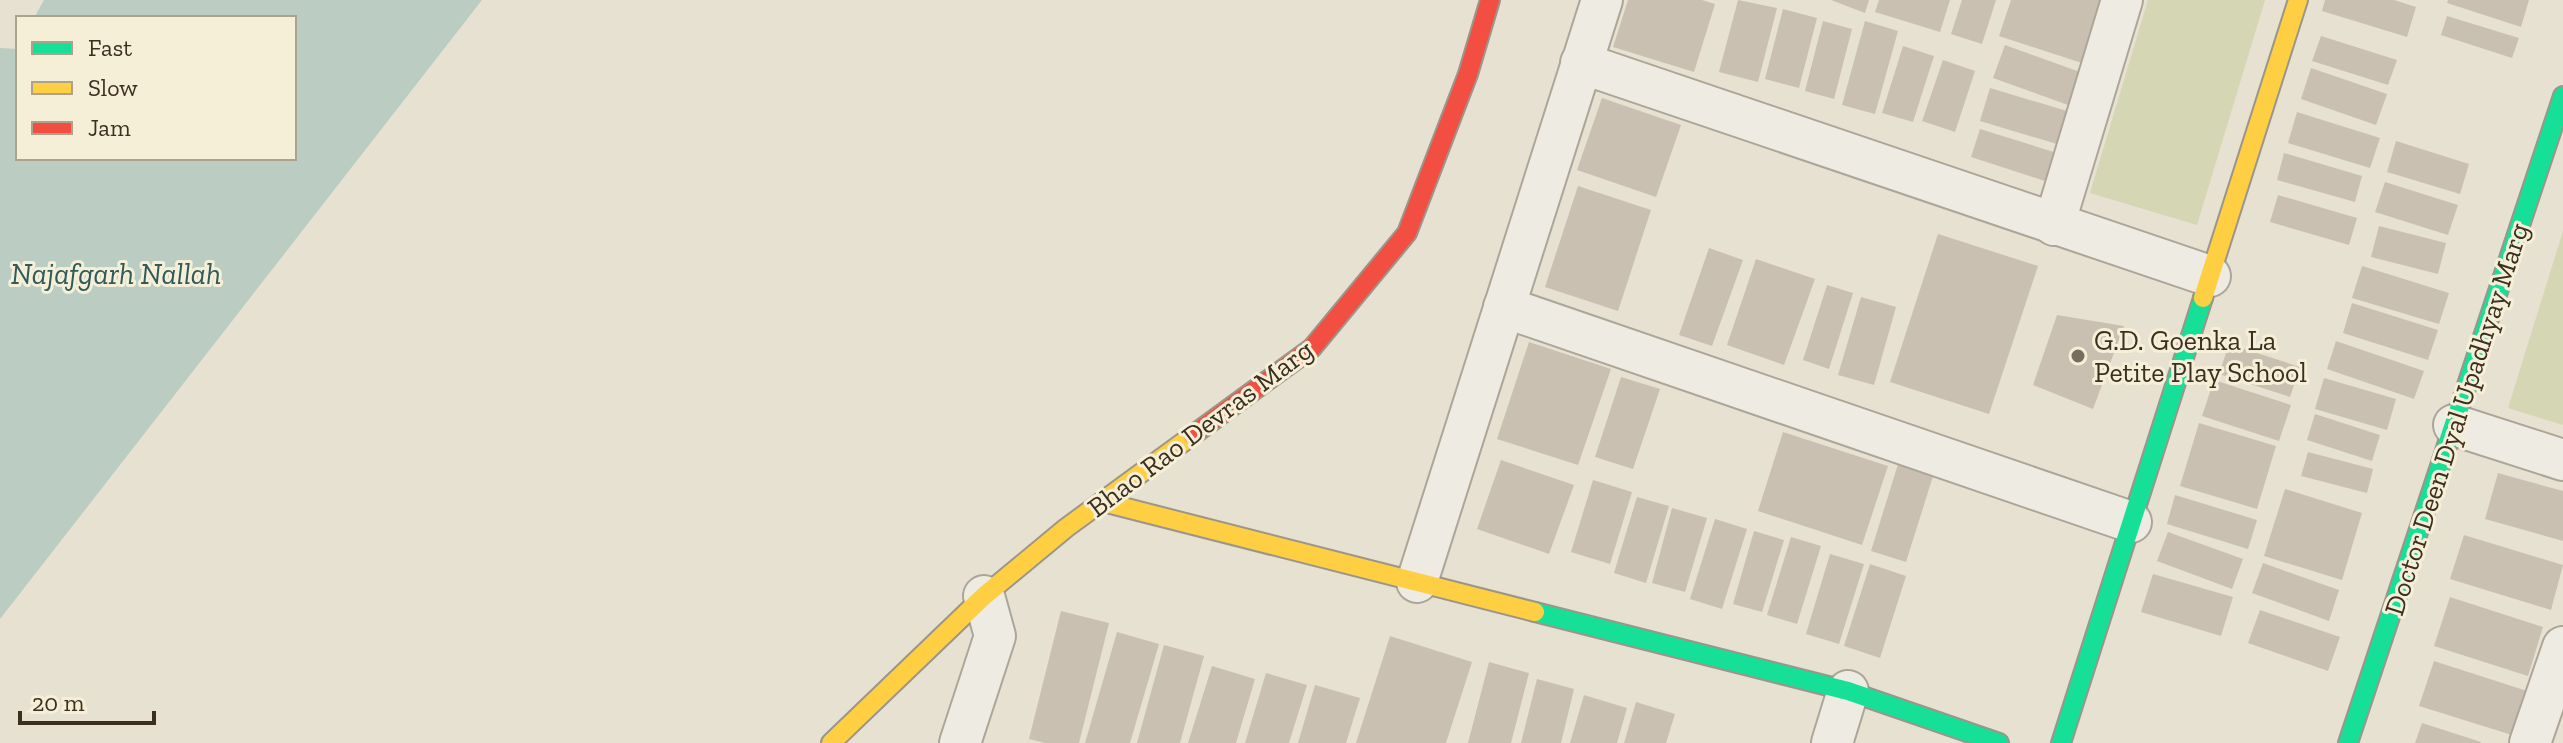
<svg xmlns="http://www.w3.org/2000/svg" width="2563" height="743" viewBox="0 0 2563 743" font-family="'Zilla Slab',serif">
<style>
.green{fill:#d4d6b4}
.water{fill:#bbccc3}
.building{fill:#cac0b2}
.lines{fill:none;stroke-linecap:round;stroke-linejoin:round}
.street-casing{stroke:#aca699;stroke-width:44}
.fast-casing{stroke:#9b958a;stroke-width:22}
.slow-casing{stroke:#9b958a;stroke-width:22}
.jam-casing{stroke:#9b958a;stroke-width:22}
.street{stroke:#eeebe2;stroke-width:40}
.fast{stroke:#16e098;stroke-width:18}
.slow{stroke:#ffcf43;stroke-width:18}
.jam{stroke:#f24e42;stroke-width:18}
.poi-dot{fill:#786d5e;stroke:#f6efd8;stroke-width:3}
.labels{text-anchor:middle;stroke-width:6;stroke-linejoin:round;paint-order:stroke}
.poi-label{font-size:28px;fill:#3c2f20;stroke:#f6efd8;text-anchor:start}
.street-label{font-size:28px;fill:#3c2f20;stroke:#f6efd8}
.water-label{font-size:30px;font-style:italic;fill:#305b5b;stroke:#f6efd8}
</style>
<rect width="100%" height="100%" fill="#e6e1d1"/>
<g class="green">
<polygon points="2148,0 2265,0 2197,225 2090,193"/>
<polygon points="2563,231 2563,425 2508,408"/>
</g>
<polygon class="water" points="44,0 482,0 0,619 0,48 18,49 18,158 294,158 294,18 34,18"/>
<g class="building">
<polygon points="1628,0 1702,0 1715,4 1694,72 1613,47"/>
<polygon points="1738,0 1777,8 1758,82 1719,72"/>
<polygon points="1831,0 1869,0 1865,13"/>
<polygon points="1879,0 1950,0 1940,32 1875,12"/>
<polygon points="1962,0 1996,0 1982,44 1951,34"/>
<polygon points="2011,0 2109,0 2088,65 1999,36"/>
<polygon points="2325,0 2394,0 2416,7 2407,37 2322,11"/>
<polygon points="2448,0 2529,0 2521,27 2447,3"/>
<polygon points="1783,9 1817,18 1799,88 1765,79"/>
<polygon points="2447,16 2519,38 2512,58 2441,35"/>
<polygon points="1823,21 1852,29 1834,99 1805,91"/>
<polygon points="1865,21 1898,31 1875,114 1842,105"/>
<polygon points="2321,36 2397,60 2388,85 2312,61"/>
<polygon points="2005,45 2080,72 2068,105 1993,78"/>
<polygon points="1903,46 1934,56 1913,122 1882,113"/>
<polygon points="1943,60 1975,71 1955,132 1922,121"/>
<polygon points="2311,68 2387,94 2376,125 2301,99"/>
<polygon points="1990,88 2067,111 2057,144 1980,121"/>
<polygon points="1602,98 1681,125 1656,197 1577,170"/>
<polygon points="2297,112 2380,138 2370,168 2288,143"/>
<polygon points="1980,129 2057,153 2048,182 1971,157"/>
<polygon points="2396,141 2469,164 2460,194 2387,172"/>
<polygon points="2284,153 2362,176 2355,202 2277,180"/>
<polygon points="2385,182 2458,205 2448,235 2375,212"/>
<polygon points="1578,186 1651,210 1618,311 1545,287"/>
<polygon points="2278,195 2357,218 2349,245 2270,222"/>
<polygon points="2379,226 2446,243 2438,274 2371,257"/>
<polygon points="1938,234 2038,266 1989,414 1890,382"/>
<polygon points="1709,248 1743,260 1712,346 1679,335"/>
<polygon points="1756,259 1815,279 1784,365 1727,345"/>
<polygon points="2362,266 2449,293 2439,324 2352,298"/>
<polygon points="1827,285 1853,293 1829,369 1803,360"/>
<polygon points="1861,297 1896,307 1874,385 1838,375"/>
<polygon points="2352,303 2438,330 2428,360 2343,333"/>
<polygon points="2057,315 2124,326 2093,409 2033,385"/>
<polygon points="2336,341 2424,371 2414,399 2327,369"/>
<polygon points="1529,342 1611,369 1578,465 1497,439"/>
<polygon points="2229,344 2300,367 2290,397 2219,374"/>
<polygon points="1621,377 1660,389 1633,469 1595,457"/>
<polygon points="2324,378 2396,399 2387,430 2315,409"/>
<polygon points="2214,380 2291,405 2279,441 2202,416"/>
<polygon points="2315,414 2380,435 2372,461 2307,440"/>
<polygon points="2199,423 2276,446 2257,509 2180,486"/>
<polygon points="1783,432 1888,466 1862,545 1758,511"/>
<polygon points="2308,452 2373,469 2367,493 2301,476"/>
<polygon points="1501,460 1574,485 1549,554 1477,529"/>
<polygon points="1899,461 1934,473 1906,562 1871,551"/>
<polygon points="2498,473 2563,491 2563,541 2485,519"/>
<polygon points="1593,480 1632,492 1610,564 1571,552"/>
<polygon points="2285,489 2362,513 2342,580 2264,556"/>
<polygon points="2175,495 2257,520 2248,549 2167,524"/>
<polygon points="1637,497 1669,506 1646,583 1614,573"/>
<polygon points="1672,508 1707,518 1685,592 1652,583"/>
<polygon points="1715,519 1747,529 1722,609 1690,599"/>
<polygon points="1754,531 1784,540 1762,612 1733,604"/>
<polygon points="2168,532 2243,559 2232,589 2157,561"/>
<polygon points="2464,535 2563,565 2551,610 2450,579"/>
<polygon points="1791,537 1821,546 1797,624 1767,615"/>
<polygon points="1830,554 1864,564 1839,644 1806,634"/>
<polygon points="2263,563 2339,590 2329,621 2252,593"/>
<polygon points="1870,564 1906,576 1880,658 1844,646"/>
<polygon points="2153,574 2233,597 2221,636 2141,612"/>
<polygon points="2450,597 2543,627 2528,676 2434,646"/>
<polygon points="2260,610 2340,637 2328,671 2248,643"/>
<polygon points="1061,611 1109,623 1079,743 1045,743 1029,739"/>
<polygon points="1117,632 1159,644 1130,743 1085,743"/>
<polygon points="1390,636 1472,662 1446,743 1356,743"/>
<polygon points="1164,645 1204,656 1180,743 1137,743"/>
<polygon points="2434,661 2527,691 2512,735 2419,706"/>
<polygon points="1489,662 1529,673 1511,743 1468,743"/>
<polygon points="1212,666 1255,679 1236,743 1188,743"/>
<polygon points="1266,673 1307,685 1289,743 1245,743"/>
<polygon points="1537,679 1574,689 1561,743 1521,743"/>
<polygon points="1315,685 1360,698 1346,743 1298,743"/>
<polygon points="1584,695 1627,708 1617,743 1570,743"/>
<polygon points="1636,702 1675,714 1666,743 1624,743"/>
<polygon points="2422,723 2481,742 2480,743 2415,743"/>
</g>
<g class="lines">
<g class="street-casing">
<g id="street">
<polyline points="1581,63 2210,276"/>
<polyline points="2054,225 2122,0"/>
<polyline points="1504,307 2131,522"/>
<polyline points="2454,425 2563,460"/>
<polyline points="1417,582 1602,0"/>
<polyline points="960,743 995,636 984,596"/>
<polyline points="1832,743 1848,691"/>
<polyline points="2530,743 2563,647"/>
</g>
</g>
<g class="fast-casing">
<g id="fast">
<polyline points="1535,612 1848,691 1999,743"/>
<polyline points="2061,743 2203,298"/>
<polyline points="2348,743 2563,96"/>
</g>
</g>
<g class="slow-casing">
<g id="slow">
<polyline points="2203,298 2298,0"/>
<polyline points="1103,502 1535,612"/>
<polyline points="831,743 984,596 1066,528 1193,435"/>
</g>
</g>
<g class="jam-casing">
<polyline id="jam" points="1193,435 1312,348 1407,233 1468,74 1490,0"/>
</g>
<use href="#street" class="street"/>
<use href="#fast" class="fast"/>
<use href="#slow" class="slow"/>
<use href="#jam" class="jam"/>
</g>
<circle class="poi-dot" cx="2078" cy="356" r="8"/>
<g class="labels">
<g class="poi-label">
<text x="2094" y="350">G.D. Goenka La<tspan x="2094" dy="32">Petite Play School</tspan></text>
</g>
<g class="street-label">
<text transform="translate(2456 419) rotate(-72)" y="10">Doctor Deen Dyal Upadhyay Marg</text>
<text transform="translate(1200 428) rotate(-37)" y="10">Bhao Rao Devras Marg</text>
</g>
<g class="water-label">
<text x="116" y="284">Najafgarh Nallah</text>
</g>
</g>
<rect x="16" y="16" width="280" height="144" fill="#f6efd8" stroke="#aca28e" stroke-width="2"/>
<rect x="32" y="42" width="40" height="12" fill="#16e098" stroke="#aca28e" stroke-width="2"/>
<text x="88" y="56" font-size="24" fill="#3c2f20">Fast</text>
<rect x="32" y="82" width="40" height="12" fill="#ffcf43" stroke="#aca28e" stroke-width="2"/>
<text x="88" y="96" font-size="24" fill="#3c2f20">Slow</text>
<rect x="32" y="122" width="40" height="12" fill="#f24e42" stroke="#aca28e" stroke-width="2"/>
<text x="88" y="136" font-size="24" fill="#3c2f20">Jam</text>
<path d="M20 711v12h134v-12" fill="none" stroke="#3c2f20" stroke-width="4"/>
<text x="32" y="711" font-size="24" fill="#3c2f20" stroke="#f6efd8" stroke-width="6" paint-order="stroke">20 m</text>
</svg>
